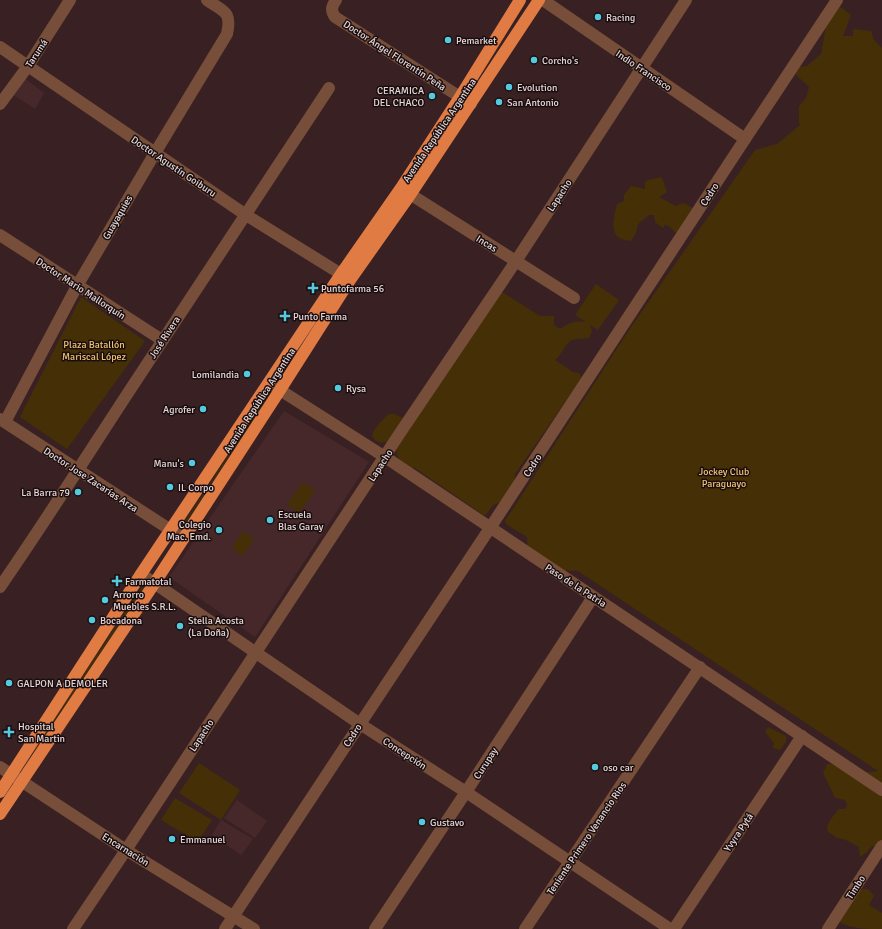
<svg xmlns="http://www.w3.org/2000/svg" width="882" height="929" viewBox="0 0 882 929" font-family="Signika,sans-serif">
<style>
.built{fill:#47282a}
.green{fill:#442f06}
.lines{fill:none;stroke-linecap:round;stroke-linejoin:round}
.minor{stroke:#764e39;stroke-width:12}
.highway{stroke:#e07b44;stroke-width:12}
.poi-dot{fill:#55cade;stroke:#190e0f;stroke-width:1.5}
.labels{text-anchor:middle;stroke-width:3;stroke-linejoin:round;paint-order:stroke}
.poi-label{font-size:10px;fill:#e7d6d7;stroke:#190e0f;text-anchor:start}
.street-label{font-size:10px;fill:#e7d6d7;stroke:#190e0f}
.park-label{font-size:10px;fill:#f0c271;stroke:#190e0f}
</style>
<rect width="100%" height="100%" fill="#392123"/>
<g class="built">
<polygon points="23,77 44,93 35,109 12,94"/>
<polygon points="284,411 369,462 255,637 169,577"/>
<polygon points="237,800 267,821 255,838 224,818"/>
<polygon points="221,820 253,839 241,855 212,835"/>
</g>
<g class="green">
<path d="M836,6L842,8L851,15L843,36H853V29L871,31L874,40L882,48V847L872,846L867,852L860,857L859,847L844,839L837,838L827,831C827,822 833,816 839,809H845L847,805L845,800L835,798L823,773L827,764H836L851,774L878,771L578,571L560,570L528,554L527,537L506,524L505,521L631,327L755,150L777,144L800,125L799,123V106L806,98L809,87L796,75L794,67L807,66L821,54L827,19Z"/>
<path d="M661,177L664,183L667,192L659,197L676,206L683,203L693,208V212C685,217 683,227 676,233L669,226L665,225L663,228L655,222L654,215H649L638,224L636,233L631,241C607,240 613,220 617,204L624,201V195L631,186L645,189V181Z"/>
<path d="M596,284L619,300L598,330L590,325L592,331L589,338C584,339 577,338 572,340C565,343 562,355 555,360L573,372L579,373L582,378L515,474L514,481L503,501L493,505L485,516L415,468C402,468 395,458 397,446L499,290L540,316H554V325L560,329C568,323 575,320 586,322L575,315Z"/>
<polygon points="81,297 145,341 67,449 20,417"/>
<polygon points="270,393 271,393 182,528 181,527"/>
<path d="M390,414H395L404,419L389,442C381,443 376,443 372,436C373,429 384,417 390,414Z"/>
<polygon points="303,482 315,491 299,513 287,504"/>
<polygon points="243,531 254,539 243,556 232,548"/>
<polygon points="142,587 144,588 22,769 21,767"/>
<polygon points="768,727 786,736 786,742 780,750 773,748 774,743 765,732"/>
<polygon points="199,763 240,790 221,820 179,793"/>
<polygon points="175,798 212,820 198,842 161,820"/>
<path d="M862,889H868L874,896L869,905L882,913V929C867,929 852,929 839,922L851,896Z"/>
</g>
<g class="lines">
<g class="minor">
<path d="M336,0C332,6 330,10 335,17L471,104"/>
<polyline points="543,0 745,139"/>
<polyline points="0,47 246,215 349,279"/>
<polyline points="0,104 28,66 70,0"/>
<polyline points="402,189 574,298"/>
<polyline points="0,235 162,340"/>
<polyline points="269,383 385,457 882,790"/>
<polyline points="0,419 183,538"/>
<path d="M5,422L77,286L155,153L227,34C232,11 224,12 207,0"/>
<polyline points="141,574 360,724 466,792 670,929"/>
<path d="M0,587C56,506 108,422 163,340C218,256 274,172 329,88"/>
<polyline points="0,767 126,850 254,929"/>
<polyline points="73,929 126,850 400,433 516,261 686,0"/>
<polyline points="225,929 360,724 490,528 745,139 837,0"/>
<polyline points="375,929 466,792 593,597"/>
<polyline points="525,929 700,667"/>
<polyline points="674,929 802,736"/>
<polyline points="828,929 882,846"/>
</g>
<g class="highway">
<polyline points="0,792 141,574 341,274 401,188 460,97 520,0"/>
<polyline points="0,814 154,584 280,390 350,280 410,195 539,0"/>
</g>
</g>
<g class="poi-dot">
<circle cx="598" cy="17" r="4"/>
<circle cx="448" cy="40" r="4"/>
<circle cx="534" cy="60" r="4"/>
<circle cx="509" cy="87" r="4"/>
<circle cx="432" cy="96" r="4"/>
<circle cx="499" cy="102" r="4"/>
<path d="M311 282h4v4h4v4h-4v4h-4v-4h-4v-4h4z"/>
<path d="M283 310h4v4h4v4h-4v4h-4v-4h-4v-4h4z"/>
<circle cx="247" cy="374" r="4"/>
<circle cx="338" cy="388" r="4"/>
<circle cx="203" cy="409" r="4"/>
<circle cx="192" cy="463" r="4"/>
<circle cx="170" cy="487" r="4"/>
<circle cx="78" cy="492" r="4"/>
<circle cx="270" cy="520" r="4"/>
<circle cx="219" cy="530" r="4"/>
<path d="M115 575h4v4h4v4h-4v4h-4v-4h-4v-4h4z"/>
<circle cx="105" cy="600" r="4"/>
<circle cx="92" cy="620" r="4"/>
<circle cx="180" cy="626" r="4"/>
<circle cx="9" cy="683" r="4"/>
<path d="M7 726h4v4h4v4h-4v4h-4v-4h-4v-4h4z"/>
<circle cx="595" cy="767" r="4"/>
<circle cx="422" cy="822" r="4"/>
<circle cx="172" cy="839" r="4"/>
</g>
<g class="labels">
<g class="poi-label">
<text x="606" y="21">Racing</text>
<text x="456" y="44">Pemarket</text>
<text x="542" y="64">Corcho's</text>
<text x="517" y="91">Evolution</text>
<text x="424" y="94" text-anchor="end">CERAMICA<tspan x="424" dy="12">DEL CHACO</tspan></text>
<text x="507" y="106">San Antonio</text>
<text x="321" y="292">Puntofarma 56</text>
<text x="293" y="320">Punto Farma</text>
<text x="239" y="378" text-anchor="end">Lomilandia</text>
<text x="346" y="392">Rysa</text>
<text x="195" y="413" text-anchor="end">Agrofer</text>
<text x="184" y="467" text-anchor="end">Manu's</text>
<text x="178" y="491">IL Corpo</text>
<text x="70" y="496" text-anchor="end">La Barra 79</text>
<text x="278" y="518">Escuela<tspan x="278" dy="12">Blas Garay</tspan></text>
<text x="211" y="528" text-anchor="end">Colegio<tspan x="211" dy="12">Mac. Emd.</tspan></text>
<text x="125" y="585">Farmatotal</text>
<text x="113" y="598">Arrorro<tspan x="113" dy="12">Muebles S.R.L.</tspan></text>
<text x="100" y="624">Bocadona</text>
<text x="188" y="624">Stella Acosta<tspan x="188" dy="12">(La Doña)</tspan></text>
<text x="17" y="687">GALPON A DEMOLER</text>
<text x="18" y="730">Hospital<tspan x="18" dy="12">San Martin</tspan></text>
<text x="603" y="771">oso car</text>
<text x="430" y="826">Gustavo</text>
<text x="180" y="843">Emmanuel</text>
</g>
<g class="street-label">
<text transform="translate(36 53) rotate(-57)" y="4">Tarumá</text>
<text transform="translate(395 55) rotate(33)" y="4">Doctor Ángel Florentín Peña</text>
<text transform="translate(644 70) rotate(34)" y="4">Indio Francisco</text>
<text transform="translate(439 130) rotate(-56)" y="4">Avenida República Argentina</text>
<text transform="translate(174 166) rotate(34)" y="4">Doctor Agustín Goiburu</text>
<text transform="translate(709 194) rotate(-57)" y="4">Cedro</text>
<text transform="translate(559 195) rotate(-57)" y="4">Lapacho</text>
<text transform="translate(117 217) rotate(-60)" y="4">Guayaquies</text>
<text transform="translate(487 243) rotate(32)" y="4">Incas</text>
<text transform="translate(81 288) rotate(33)" y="4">Doctor Mario Mallorquín</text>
<text transform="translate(164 337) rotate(-57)" y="4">José Rivera</text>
<text transform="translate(259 400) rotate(-57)" y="4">Avenida República Argentina</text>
<text transform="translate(380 465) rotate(-57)" y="4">Lapacho</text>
<text transform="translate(532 465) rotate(-57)" y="4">Cedro</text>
<text transform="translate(91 479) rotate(33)" y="4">Doctor Jose Zacarías Arza</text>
<text transform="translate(576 585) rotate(33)" y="4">Paso de la Patria</text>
<text transform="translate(201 735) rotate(-57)" y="4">Lapacho</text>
<text transform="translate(352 735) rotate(-57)" y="4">Cedro</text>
<text transform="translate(405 753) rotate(33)" y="4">Concepción</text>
<text transform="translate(485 763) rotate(-57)" y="4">Curupay</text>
<text transform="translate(738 832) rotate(-56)" y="4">Yvyra Pytá</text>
<text transform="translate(586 838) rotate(-56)" y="4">Teniente Primero Venancio Rios</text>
<text transform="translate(126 849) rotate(32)" y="4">Encarnación</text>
<text transform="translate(855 887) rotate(-57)" y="4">Timbo</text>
</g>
<g class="park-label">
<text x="94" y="348">Plaza Batallón<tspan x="94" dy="12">Mariscal López</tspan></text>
<text x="724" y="475">Jockey Club<tspan x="724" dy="12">Paraguayo</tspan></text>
</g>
</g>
</svg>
